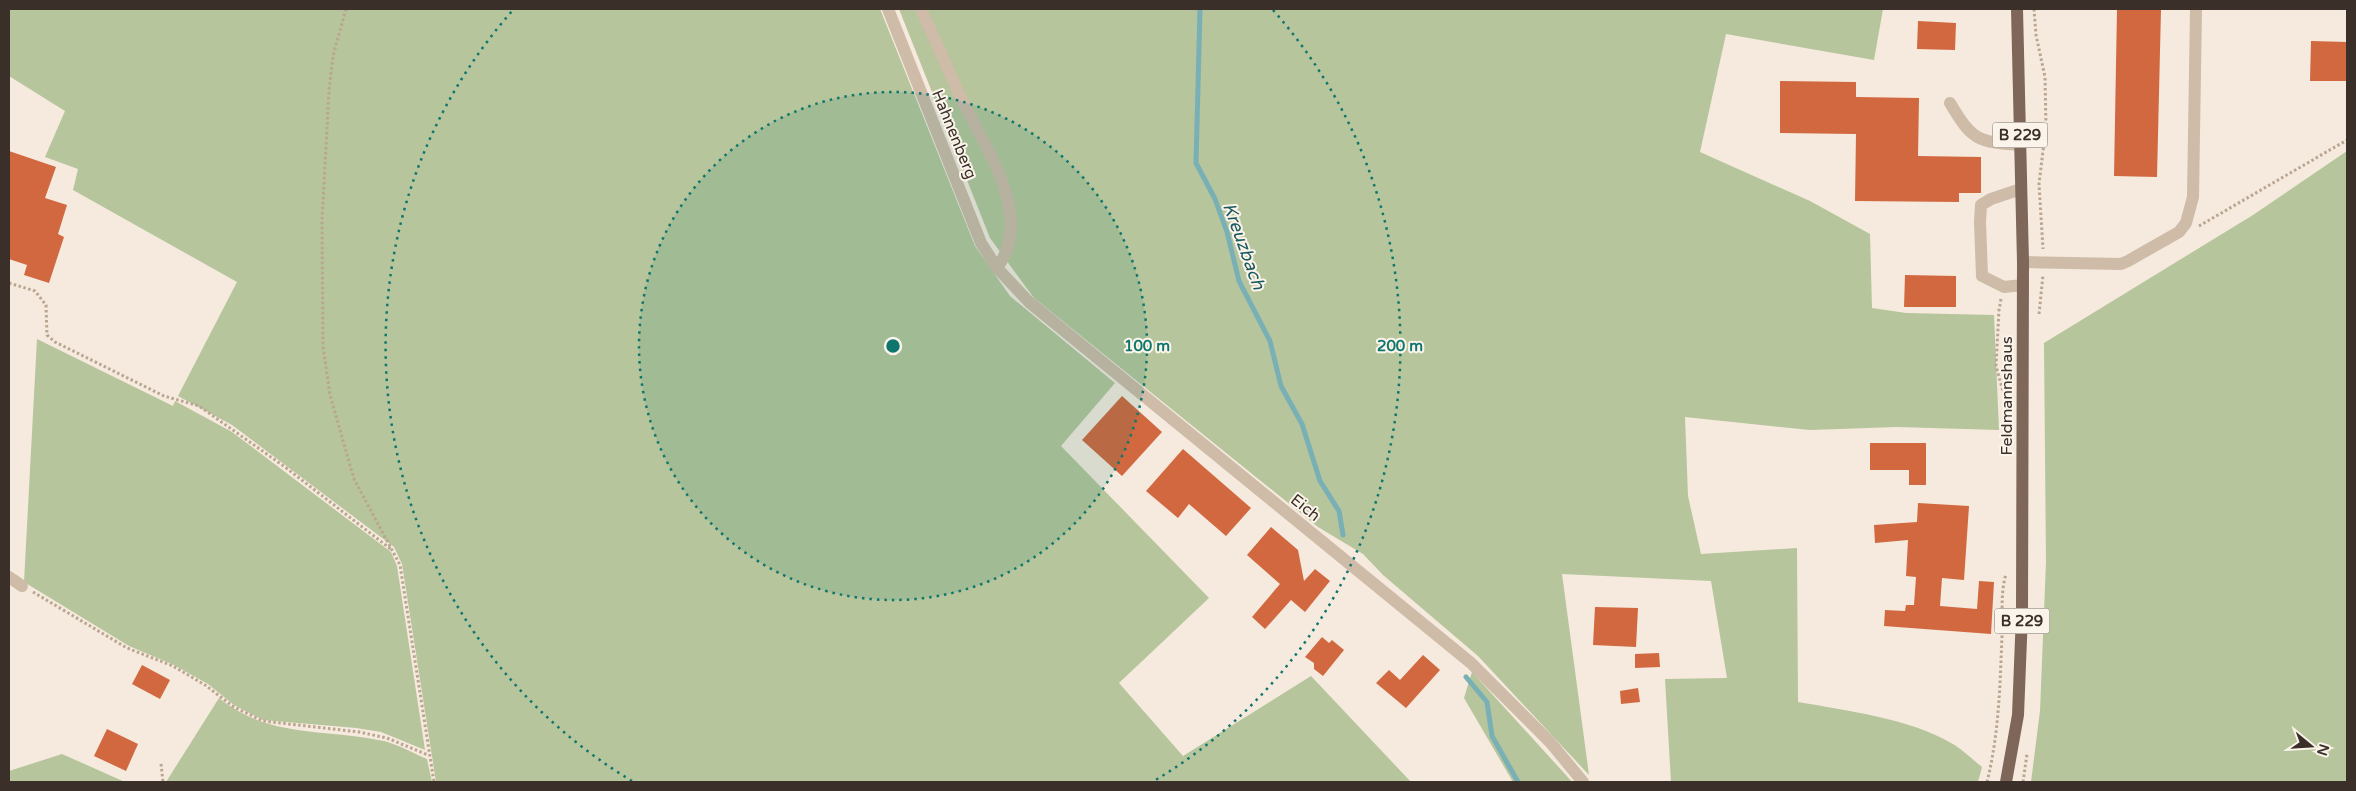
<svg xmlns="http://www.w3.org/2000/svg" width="2356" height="791" viewBox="0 0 2356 791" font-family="'Varela Round',sans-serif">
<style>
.green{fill:#b6c59b}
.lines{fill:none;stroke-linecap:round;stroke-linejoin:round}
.stream{stroke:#79b0b5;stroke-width:5}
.building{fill:#d1683f}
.path{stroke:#baa591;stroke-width:3;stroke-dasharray:2.5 2.5;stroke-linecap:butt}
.minor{stroke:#cebba8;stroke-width:12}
.major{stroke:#7e6658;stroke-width:12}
.ring{fill:none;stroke:#0f766e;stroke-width:2.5;stroke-dasharray:2.5 5}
.labels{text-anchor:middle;stroke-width:4;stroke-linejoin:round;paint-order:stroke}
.shield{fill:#fbf4ea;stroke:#746a63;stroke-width:1}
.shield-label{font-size:15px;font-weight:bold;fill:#3a2f29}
.street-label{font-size:16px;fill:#3a2f29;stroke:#fbf4ea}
.water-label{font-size:18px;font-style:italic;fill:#1a5960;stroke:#fbf4ea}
.centre{fill:#0f766e;stroke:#fbf4ea;stroke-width:2.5}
.ring-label{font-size:15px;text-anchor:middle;font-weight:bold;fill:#0f766e;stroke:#fbf4ea;stroke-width:4;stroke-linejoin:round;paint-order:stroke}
</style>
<rect width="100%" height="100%" fill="#f5eadd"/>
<g class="green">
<polygon points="9,9 880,9 975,246 1010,296 1115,383 1061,446 1209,598 1119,683 1183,756 1311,676 1411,782 436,782 402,564 394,547 232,425 178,396 237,282 73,190 78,169 45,157 65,111 9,76"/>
<path d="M899,9H1883L1874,60L1726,34L1700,152L1810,201L1870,234L1872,308L1906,313L1994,315L1999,430L1897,427L1810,430L1685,417L1688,496L1701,554L1797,548L1798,702C1844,710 1911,719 1951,743C1962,749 1972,759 1982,767L1978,782H1671L1665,679L1727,678L1711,581L1562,574L1589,775L1478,656L1383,575L1363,554L1318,527L1034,298L990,238Z"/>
<polygon points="2347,151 2347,782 2031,782 2040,711 2046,562 2044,343 2253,215"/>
<polygon points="37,339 173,406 175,401 232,432 391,552 397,566 425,750 381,732 356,728 263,720 234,705 208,684 174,665 129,646 24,582"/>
<polygon points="1472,672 1565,774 1572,782 1513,782 1464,698"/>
<path d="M219,698C270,739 325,728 384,741C399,745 413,753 427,759L432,782H166Z"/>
<polygon points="62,754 125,782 9,782 9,771"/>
</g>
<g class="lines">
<g class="stream">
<polyline points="1200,9 1196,163 1215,199 1227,232 1239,281 1270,341 1281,386 1302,424 1320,481 1339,511 1343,535"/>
<polyline points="1466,677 1487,702 1492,736 1518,782"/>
</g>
</g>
<g class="building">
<polygon points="2117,9 2161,9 2157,177 2114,176"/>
<polygon points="1918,21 1956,23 1955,50 1917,49"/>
<polygon points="2311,41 2347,42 2347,81 2310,81"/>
<polygon points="1780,81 1856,82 1856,97 1919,98 1918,156 1981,157 1981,193 1959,193 1959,202 1855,201 1856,134 1780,133"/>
<polygon points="9,151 56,167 45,198 67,205 58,234 64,237 49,283 24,275 27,265 9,259"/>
<polygon points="1905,275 1956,276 1956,307 1904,307"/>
<polygon points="1122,396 1162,432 1122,476 1082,440"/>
<polygon points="1870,443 1926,443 1926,485 1909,485 1909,470 1870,470"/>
<polygon points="1183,449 1251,508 1226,536 1189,504 1178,518 1146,491"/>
<polygon points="1918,503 1969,506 1964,580 1942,578 1940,606 1977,609 1979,581 1994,582 1991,634 1884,626 1885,610 1905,611 1906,605 1914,605 1916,577 1906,576 1908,540 1875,543 1874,525 1917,522"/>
<polygon points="1271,527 1298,550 1304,581 1315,569 1330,581 1305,612 1291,600 1265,629 1252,617 1280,584 1247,555"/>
<polygon points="1595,607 1638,608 1636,647 1593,645"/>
<polygon points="1322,637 1329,643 1332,640 1344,650 1323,676 1314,669 1314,663 1305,657"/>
<polygon points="1659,653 1660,667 1635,668 1635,654"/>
<polygon points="1423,655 1440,670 1406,708 1376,683 1389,670 1400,680"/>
<polygon points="142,665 170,680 160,699 132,684"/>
<polygon points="1638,688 1640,702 1621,704 1620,691"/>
<polygon points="107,729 138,744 126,771 94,756"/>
</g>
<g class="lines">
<g class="path">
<polyline points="346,9 333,56 329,91 322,221 323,346 330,395 354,479 400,565 434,782"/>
<polyline points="2034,9 2036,35 2045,77 2046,126 2039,184 2043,249"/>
<polyline points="2199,226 2347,140"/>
<polyline points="9,283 35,291 46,305 47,335 55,342 164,396 199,406 285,467 392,550"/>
<polyline points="2001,299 1999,310 1996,366 2007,406"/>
<polyline points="2039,314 2043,275"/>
<polyline points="33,592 127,648 173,666 205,685 234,707 263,721 359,732 387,738 428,755"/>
<polyline points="161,764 163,782"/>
<path d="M1987,782C1999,734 2000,685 2002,636C2003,615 2000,594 2006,574"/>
<polyline points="2023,782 2027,754"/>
</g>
<g class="minor">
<polyline points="888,9 981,243 997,268 1029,302 1471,663 1550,742 1583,782"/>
<path d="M921,9C934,38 947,67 960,96C983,145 1036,215 997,268"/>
<path d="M1950,103C1972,140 1977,142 2020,145"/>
<polyline points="2021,189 1991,199 1981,205 1980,222 1982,276 2004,287 2023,285"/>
<polyline points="2023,262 2121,264 2128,261 2179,232 2186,223 2193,197 2196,9"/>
<polyline points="9,577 22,586"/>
</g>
<polyline class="major" points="2006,782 2018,715 2022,614 2023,262 2017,9"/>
</g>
<circle cx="893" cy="346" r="254" fill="#0f766e" fill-opacity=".12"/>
<g class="ring">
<circle cx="893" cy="346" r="254"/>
<path d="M632 781A507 507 0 0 1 513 10M1273 10A507 507 0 0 1 1154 781"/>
</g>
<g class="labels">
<g class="shield">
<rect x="1992.5" y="122.5" width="55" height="25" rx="4"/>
<rect x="1994.5" y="608.5" width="55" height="25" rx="4"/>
</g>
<g class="shield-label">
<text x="2020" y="140">B 229</text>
<text x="2022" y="626">B 229</text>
</g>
<g class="street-label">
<text transform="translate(955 134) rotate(68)" y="6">Hahnenberg</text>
<text transform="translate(2006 396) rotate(-90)" y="6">Feldmannshaus</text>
<text transform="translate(1306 507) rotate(39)" y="6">Eich</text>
</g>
<g class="water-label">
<text transform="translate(1244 246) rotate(70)" y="6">Kreuzbach</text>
</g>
</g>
<circle cx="893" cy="346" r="8" class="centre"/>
<g class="ring-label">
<text x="1147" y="351">100 m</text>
<text x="1400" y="351">200 m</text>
</g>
<rect width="2356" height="791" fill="none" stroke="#3a2f29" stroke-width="20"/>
<g transform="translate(2311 746) rotate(108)" stroke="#fbf4ea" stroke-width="4" paint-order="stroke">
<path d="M0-4L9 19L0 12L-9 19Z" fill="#3a2f29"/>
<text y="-8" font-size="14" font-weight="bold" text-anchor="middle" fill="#3a2f29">N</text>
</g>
</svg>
